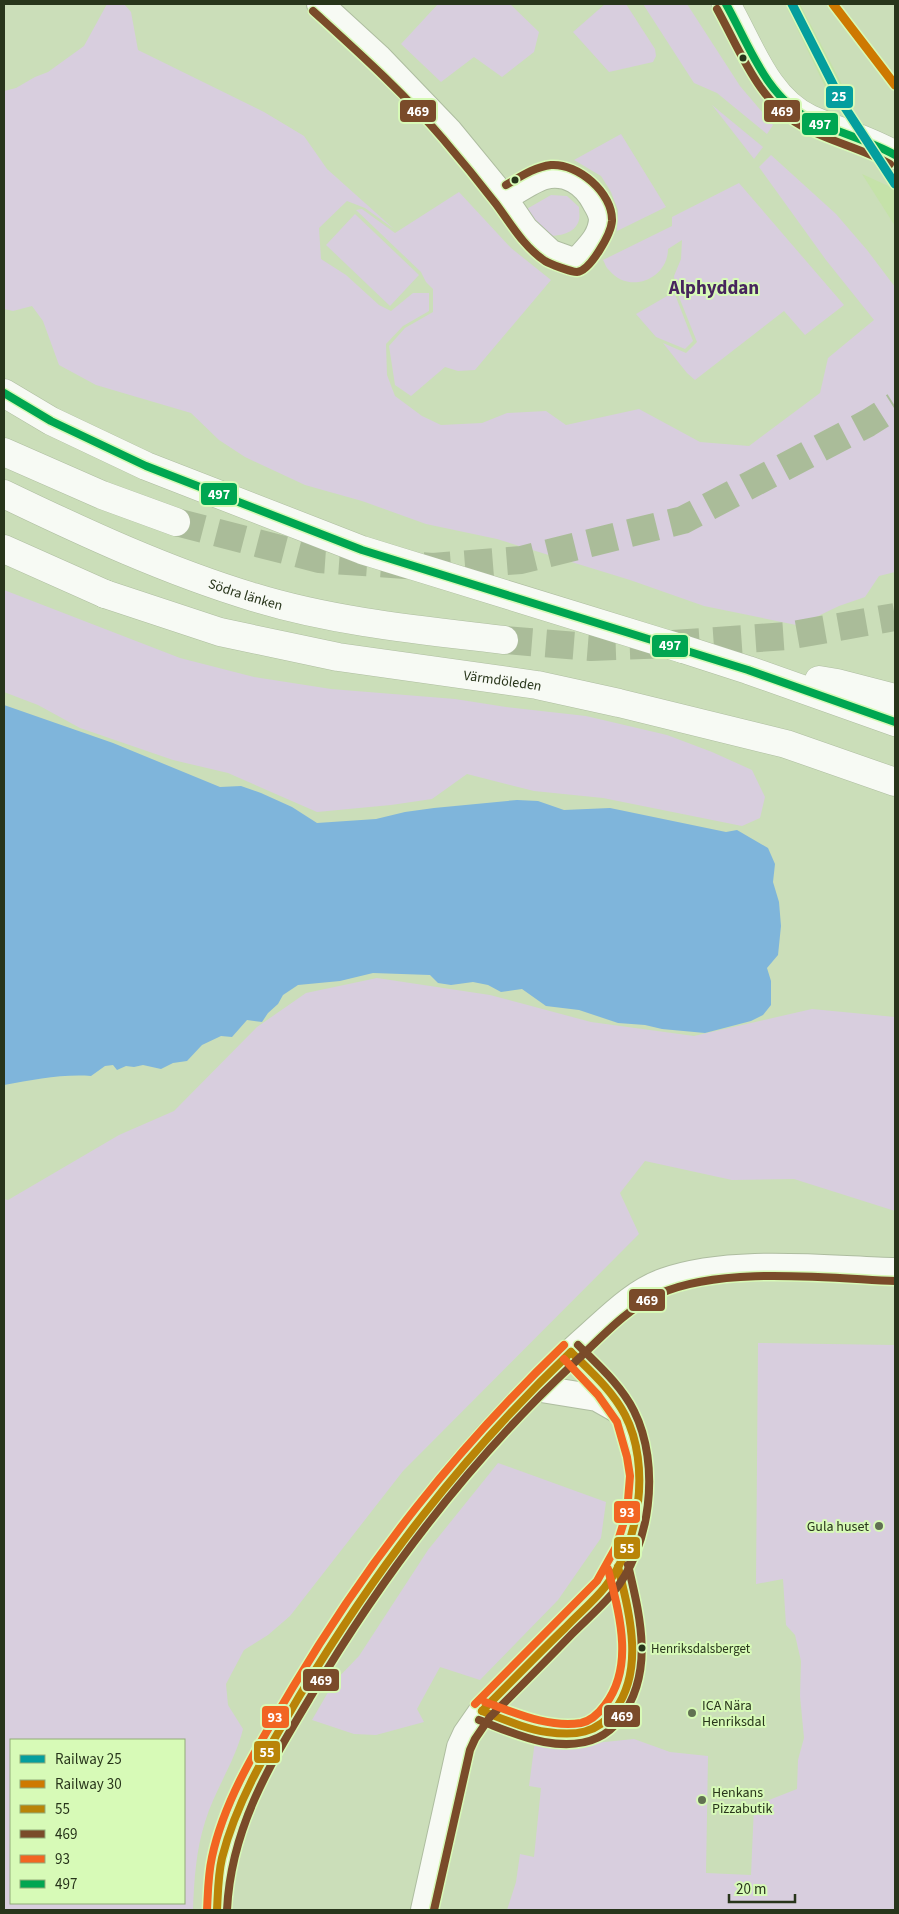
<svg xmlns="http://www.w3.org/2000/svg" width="899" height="1914" viewBox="0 0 899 1914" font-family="'Source Sans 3',sans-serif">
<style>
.built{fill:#c5e2a9}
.green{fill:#d8cede;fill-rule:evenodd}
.water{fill:#7fb5db}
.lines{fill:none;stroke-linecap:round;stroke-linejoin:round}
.highway-tunnel{stroke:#aabc99;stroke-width:28;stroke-dasharray:28 14;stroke-linecap:butt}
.street-casing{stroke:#aebda0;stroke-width:28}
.secondary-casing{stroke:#aebda0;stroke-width:29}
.primary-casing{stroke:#aebda0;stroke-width:29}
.highway-casing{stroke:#aebda0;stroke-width:29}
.street{stroke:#f7faf4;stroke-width:26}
.secondary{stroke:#f7faf4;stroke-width:28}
.primary{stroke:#f7faf4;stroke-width:28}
.highway{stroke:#f7faf4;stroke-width:28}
.bus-1-casing{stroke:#d7fab7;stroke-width:11}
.bus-2-casing{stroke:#d7fab7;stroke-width:11}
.bus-3-casing{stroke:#d7fab7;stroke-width:11}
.bus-4-casing{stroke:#d7fab7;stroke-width:11}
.bus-1{stroke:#b98408;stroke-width:8}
.bus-2{stroke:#7a4b2a;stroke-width:8}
.bus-3{stroke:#f26522;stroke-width:8}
.bus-4{stroke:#00a651;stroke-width:8}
.rail-1-casing{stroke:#d7fab7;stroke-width:12}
.rail-2-casing{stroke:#d7fab7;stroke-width:12}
.rail-1{stroke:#049e9e;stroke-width:9}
.rail-2{stroke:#ce7901;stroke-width:9}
.bus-dot{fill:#28351b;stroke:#d7fab7;stroke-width:2}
.poi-dot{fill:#617052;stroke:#d7fab7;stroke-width:2}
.labels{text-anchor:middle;stroke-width:4;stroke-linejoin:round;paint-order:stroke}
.bus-label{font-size:13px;fill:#28351b;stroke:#d7fab7;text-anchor:start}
.street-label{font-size:14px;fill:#28351b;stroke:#d7fab7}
.poi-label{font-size:14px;fill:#28351b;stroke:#d7fab7;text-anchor:start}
.district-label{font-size:19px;font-weight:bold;fill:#47255d;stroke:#d7fab7}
.line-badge{stroke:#d7fab7;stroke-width:2}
.badge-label{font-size:14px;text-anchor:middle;font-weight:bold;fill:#fff}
</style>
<rect width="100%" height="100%" fill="#cbdeb9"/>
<g class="built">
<polygon points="785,4 800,4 845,90 832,101"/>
<polygon points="862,174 895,189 895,226"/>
</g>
<g class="green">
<polygon points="107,4 124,4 131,12 138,50 264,112 304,136 327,169 394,229 365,208 347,201 319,228 321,259 346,275 379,305 391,311 413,293 429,293 429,311 403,326 386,344 387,375 395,396 422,416 441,425 482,423 507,413 546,411 566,425 639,409 700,442 749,446 820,393 828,358 874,320 826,260 759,167 771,155 836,214 867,250 895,287 895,572 879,576 865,597 839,606 814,618 806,627 704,606 630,580 497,539 426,524 362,501 305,485 245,457 219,440 191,413 96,385 59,365 43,321 32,306 13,311 4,309 4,91 16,88 35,77 48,72 84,46"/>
<polygon points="438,4 510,4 539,32 534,52 502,77 474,57 441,82 401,44"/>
<polygon points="605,4 626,4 655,49 656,56 653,62 609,72 573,32"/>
<polygon points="643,4 687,4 740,86 773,125 767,134 717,93 694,83"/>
<polygon points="712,105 763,147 754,159"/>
<polygon points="621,134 666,207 617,231 618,210 611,192 601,176 574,160"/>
<path d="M739,183L844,305L805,335L784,311L695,380L687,373L663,343L686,353L697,342L677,292L674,276L681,259L682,240L668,249C668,279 629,295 609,270C606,268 605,263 603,260L672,226V217Z"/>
<polygon points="459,192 511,248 551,280 475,370 458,371 445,367 411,396 395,385 389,346 405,328 433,312 433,289 426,282 421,272 356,210 362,209 395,233"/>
<path d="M551,195L567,196L579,207C579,211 580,217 579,220C575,234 559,236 547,236L525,210Z"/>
<polygon points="355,214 419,275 390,306 326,245"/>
<polygon points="674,292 693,341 685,349 656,337 636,314"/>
<polygon points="4,590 180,658 254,677 331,689 455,699 506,707 586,716 667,735 712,752 752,770 765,797 760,818 742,826 603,798 534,791 467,774 432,799 391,805 317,812 228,773 173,760 80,728 38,705 4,692"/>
<path d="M377,978L490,995L591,1022L694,1036L812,1009L895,1017V1211L794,1179L732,1180L645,1161L620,1193L639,1234L403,1471L290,1616L268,1635L244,1650L226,1684L228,1705L243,1729C235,1762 215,1789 205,1822C196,1850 194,1881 193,1910H4V1199L8,1200L119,1135L174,1111L257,1027L306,993ZM11,1740H184V1903H11Z"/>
<polygon points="758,1343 895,1345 895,1910 507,1910 516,1882 520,1854 534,1857 541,1788 529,1786 535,1741 565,1746 634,1739 670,1752 708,1756 706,1873 751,1875 754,1806 797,1789 798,1760 804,1738 800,1696 801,1661 795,1635 786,1625 783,1579 756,1584"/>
<polygon points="498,1463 606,1502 601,1538 558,1600 480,1680 440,1667 417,1709 424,1722 376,1735 354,1734 312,1720 334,1682 359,1656 428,1550"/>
</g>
<path class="water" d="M4,705L113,743L220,787L241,786L261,793L292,807L317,823L376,819L405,812L434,808L517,800L538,801L564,810L610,808L726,832L737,830L768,848L775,864L773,882L779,902L781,926L778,955L767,968L771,981V1005L763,1015L751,1021L705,1033L662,1029L645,1025L618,1023L579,1010L546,1006L522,989L501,992L488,985L473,982L451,985L438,983L430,975L373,973L340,981L298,985L283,995L278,1004L268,1013L262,1022L247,1020L232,1037L221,1036L202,1045L187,1061L173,1063L161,1069L143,1065L134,1067L126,1066L117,1070L113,1065L105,1066L91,1076C61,1074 34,1080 4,1085Z"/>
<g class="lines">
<g class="highway-tunnel">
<polyline points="176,522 319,559 433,567 521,560 683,520 868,423 895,406"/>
<polyline points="504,640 591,647 673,644 787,636 895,617"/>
</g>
<g class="street-casing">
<g id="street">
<path d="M320,4L378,57L449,131L504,198L525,229L551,253L576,262C587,249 601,238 602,220C602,215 598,207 595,202C585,183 567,171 545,176C533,179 515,192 504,198"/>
<polyline points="535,1388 597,1398 620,1411"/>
<path d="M217,1910C216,1839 254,1775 288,1715C367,1578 464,1447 583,1341C608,1319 633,1292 665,1281C731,1258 825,1269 895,1271"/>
<path d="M424,1910L460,1747L466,1734L482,1711L605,1587C636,1541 650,1489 632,1435C629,1428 628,1419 624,1413C610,1389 590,1371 571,1352"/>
</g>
</g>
<g class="secondary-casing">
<path id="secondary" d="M726,4C749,43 766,99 810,119C839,132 867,139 895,155"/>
</g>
<g class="primary-casing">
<g id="primary">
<path id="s1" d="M105,594L220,632L338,657L537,685L619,703L786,744L895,782"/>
<polyline points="683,649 748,670 895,722"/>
<polyline points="819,680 837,683 895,698"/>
</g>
</g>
<g class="highway-casing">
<g id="highway">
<polyline points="4,393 51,421 146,466 362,550 683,649"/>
<polyline points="4,452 102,495 176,522"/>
<path id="s2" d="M4,494C85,533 167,571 253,597C334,622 420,630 504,640"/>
<polyline points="4,549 105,594"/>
</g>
</g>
<use href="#street" class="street"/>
<use href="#secondary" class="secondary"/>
<use href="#primary" class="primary"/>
<use href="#highway" class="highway"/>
<g class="bus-1-casing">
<g id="bus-1">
<path d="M482,1711C510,1683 537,1655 565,1628C578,1614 593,1602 605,1587C640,1544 651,1465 625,1415C612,1390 590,1371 571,1352"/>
<path d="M482,1711C503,1719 525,1729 547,1732C575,1736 597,1734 615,1710C645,1669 629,1612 618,1567"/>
<path d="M217,1910C218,1892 218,1875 222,1858C237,1799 270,1746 300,1695C378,1566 462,1456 571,1352"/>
</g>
</g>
<g class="bus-2-casing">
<g id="bus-2">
<path d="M717,9C741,52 759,104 805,128C832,142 863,149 890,164"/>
<path d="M313,11C358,52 404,93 443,139C461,160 479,182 496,204C511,224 523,246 545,261C550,264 571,272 577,272C590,271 611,234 612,221C613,193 578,163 551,165C534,167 520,177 506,185"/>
<path d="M479,1720C500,1728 521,1738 544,1742C572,1747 602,1744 620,1719C655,1673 640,1616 628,1565"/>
<path d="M227,1910C231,1828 269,1766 311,1696C383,1575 469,1461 573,1364C599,1340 626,1309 659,1294C721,1266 827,1278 895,1281"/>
<path d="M434,1910L470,1750L475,1739L490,1717C517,1690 545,1662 572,1634C585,1621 600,1608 612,1594C651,1548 661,1465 634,1411C621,1385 598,1365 578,1345"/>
</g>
</g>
<g class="bus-3-casing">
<g id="bus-3">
<path d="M485,1702C516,1713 548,1728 581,1723C591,1721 599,1713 605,1705C635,1666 619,1613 608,1569"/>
<polyline points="475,1704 597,1581 616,1547 627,1512 630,1476 627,1457 617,1422 598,1395 564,1359"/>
<path d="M207,1910C208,1892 208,1875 212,1857C225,1796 262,1740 293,1687C370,1558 456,1449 564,1345"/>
</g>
</g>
<g class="bus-4-casing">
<g id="bus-4">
<path d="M726,4C749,45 766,97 810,119C838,133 868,140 895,155"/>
<polyline points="4,393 51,421 146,466 362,550 748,670 895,722"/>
</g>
</g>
<use href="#bus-1" class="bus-1"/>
<use href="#bus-2" class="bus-2"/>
<use href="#bus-3" class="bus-3"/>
<use href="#bus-4" class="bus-4"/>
<g class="rail-1-casing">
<polyline id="rail-1" points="792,4 844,106 895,184"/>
</g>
<g class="rail-2-casing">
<polyline id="rail-2" points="833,4 895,85"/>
</g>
<use href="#rail-1" class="rail-1"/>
<use href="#rail-2" class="rail-2"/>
</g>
<g class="bus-dot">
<circle cx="743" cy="58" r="4.5"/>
<circle cx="515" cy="180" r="4.5"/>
<circle cx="642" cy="1648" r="4.5"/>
</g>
<g class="poi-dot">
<circle cx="879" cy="1526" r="5"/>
<circle cx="692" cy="1713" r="5"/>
<circle cx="702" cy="1800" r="5"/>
</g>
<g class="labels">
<g class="bus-label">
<text x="651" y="1653">Henriksdalsberget</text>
</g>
<g class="street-label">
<text dy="5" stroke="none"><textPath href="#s2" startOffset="262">Södra länken</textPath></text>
<text dy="5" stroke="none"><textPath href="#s1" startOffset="408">Värmdöleden</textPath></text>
</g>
<g class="poi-label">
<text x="869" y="1531" text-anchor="end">Gula huset</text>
<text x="702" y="1710">ICA Nära<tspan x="702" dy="16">Henriksdal</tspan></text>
<text x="712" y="1797">Henkans<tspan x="712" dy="16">Pizzabutik</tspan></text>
</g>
<g class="district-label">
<text x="714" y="294">Alphyddan</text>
</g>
</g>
<g class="line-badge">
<rect x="825" y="85" width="29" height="24" rx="5" fill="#049e9e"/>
<rect x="763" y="99" width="38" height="24" rx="5" fill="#7a4b2a"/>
<rect x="399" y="99" width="38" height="24" rx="5" fill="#7a4b2a"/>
<rect x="801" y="112" width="38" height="24" rx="5" fill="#00a651"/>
<rect x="200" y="482" width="38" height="24" rx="5" fill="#00a651"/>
<rect x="651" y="634" width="38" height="24" rx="5" fill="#00a651"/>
<rect x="628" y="1288" width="38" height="24" rx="5" fill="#7a4b2a"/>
<rect x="613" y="1500" width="28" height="24" rx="5" fill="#f26522"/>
<rect x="613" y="1536" width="28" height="24" rx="5" fill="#b98408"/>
<rect x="302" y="1668" width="38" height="24" rx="5" fill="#7a4b2a"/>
<rect x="603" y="1704" width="38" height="24" rx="5" fill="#7a4b2a"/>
<rect x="261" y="1705" width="29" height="24" rx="5" fill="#f26522"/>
<rect x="253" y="1740" width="28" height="24" rx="5" fill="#b98408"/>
</g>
<g class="badge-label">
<text x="839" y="101">25</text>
<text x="782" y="116">469</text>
<text x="418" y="116">469</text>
<text x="820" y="129">497</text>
<text x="219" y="499">497</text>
<text x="670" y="650">497</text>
<text x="647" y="1305">469</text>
<text x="627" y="1517">93</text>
<text x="627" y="1553">55</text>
<text x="321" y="1685">469</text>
<text x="622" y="1721">469</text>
<text x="275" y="1722">93</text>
<text x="267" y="1757">55</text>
</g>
<rect width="899" height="1914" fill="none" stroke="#28351b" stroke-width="10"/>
<rect x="10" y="1739" width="175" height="165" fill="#d7fab7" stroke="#91ab79"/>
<rect x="20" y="1755" width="25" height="8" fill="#049e9e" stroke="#91ab79"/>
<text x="55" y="1764" font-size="15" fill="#28351b">Railway 25</text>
<rect x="20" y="1780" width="25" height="8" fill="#ce7901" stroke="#91ab79"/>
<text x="55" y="1789" font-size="15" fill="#28351b">Railway 30</text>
<rect x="20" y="1805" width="25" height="8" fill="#b98408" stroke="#91ab79"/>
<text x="55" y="1814" font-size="15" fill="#28351b">55</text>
<rect x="20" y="1830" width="25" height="8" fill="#7a4b2a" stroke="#91ab79"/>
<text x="55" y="1839" font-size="15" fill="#28351b">469</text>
<rect x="20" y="1855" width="25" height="8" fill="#f26522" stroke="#91ab79"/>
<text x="55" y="1864" font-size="15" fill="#28351b">93</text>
<rect x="20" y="1880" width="25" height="8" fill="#00a651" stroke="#91ab79"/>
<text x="55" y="1889" font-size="15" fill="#28351b">497</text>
<path d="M729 1894v8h66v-8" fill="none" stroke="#28351b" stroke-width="2.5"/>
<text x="736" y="1894" font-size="15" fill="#28351b" stroke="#d7fab7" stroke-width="4" paint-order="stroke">20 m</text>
</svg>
